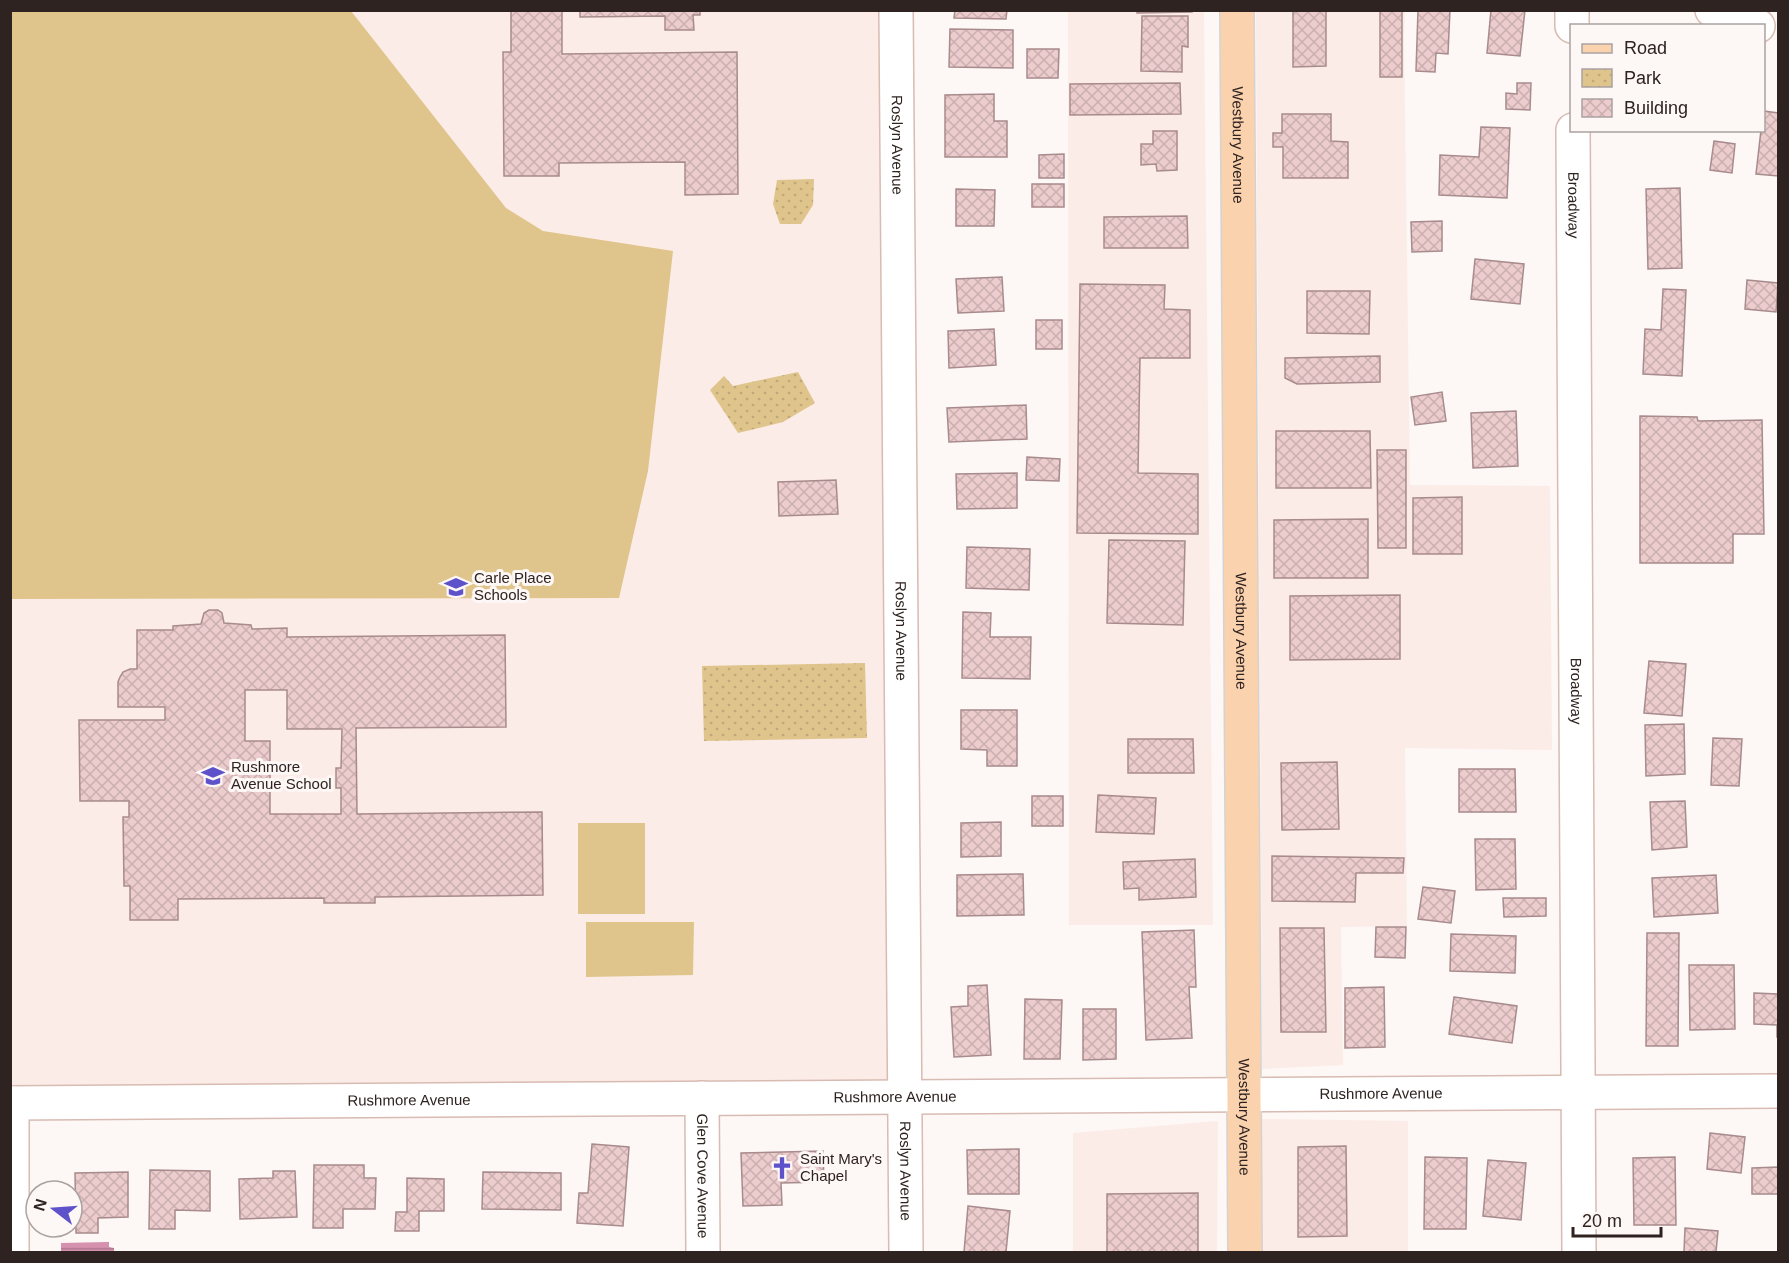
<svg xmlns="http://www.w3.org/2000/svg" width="1789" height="1263" viewBox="0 0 1789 1263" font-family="Helvetica,sans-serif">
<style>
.built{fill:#fcece7}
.green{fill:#dfc48b}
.park{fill:url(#park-dots)}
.water{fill:url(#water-rules)}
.building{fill:url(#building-cross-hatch);stroke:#a88b8c;stroke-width:1.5;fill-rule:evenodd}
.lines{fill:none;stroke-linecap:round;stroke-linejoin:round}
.minor-casing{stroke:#d8bbb2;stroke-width:36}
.major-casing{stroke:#d5d3d2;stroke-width:36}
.minor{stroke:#fff;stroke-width:33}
.major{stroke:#fad2ae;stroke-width:33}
.labels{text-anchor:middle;stroke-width:6;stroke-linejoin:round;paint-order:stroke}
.street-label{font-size:15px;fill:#2e2320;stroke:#fdf7f5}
.poi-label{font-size:15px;fill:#2e2320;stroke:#fdf7f5;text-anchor:start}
</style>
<defs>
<pattern id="park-dots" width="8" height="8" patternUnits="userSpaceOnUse" patternTransform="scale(1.5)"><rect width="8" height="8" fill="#dfc48b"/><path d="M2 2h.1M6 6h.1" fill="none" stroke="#c0a878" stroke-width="1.8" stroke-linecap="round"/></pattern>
<pattern id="water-rules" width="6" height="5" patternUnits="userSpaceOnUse" patternTransform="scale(1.5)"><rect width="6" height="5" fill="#d691ae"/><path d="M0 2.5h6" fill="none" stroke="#ae768d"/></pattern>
<pattern id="building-cross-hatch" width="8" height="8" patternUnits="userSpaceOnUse" patternTransform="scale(1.5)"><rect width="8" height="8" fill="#eccccd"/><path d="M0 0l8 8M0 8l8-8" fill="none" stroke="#cbafb0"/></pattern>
</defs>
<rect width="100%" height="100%" fill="#fdf7f5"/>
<g class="built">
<polygon points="10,11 896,11 905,1097 11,1103"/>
<polygon points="1068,11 1204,11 1213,925 1069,925"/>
<polygon points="1256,11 1405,11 1404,37 1410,485 1550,486 1552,750 1405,748 1407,926 1341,927 1343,1065 1262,1069"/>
<polygon points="1261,1119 1408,1121 1408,1252 1262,1252"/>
<polygon points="1218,1121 1217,1252 1073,1252 1073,1133"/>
</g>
<g class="green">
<polygon points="10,11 351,11 506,208 543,231 673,251 648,471 619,598 11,599"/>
<rect x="578" y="823" width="67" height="91"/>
<polygon points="586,922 694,922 693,975 586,977"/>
</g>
<g class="park">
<polygon points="814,179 813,205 801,224 780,224 773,204 777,180"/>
<polygon points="798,372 815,403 783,422 738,433 710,390 724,376 733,386"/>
<polygon points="865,663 867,738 704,741 702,666"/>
</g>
<polygon class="water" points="109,1242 109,1247 114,1248 114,1252 61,1252 61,1243"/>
<g class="building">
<polygon points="511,10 562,10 562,54 737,52 738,194 685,195 685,162 559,163 559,176 504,176 503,52 511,52"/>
<polygon points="580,10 700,10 700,15 693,15 694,30 665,30 665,16 580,17"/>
<polygon points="955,10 1007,10 1006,19 954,18"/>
<polygon points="1137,10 1192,10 1192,12 1137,13"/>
<polygon points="1293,10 1326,10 1326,66 1293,67"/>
<rect x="1380" y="10" width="22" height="67"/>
<polygon points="1418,10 1450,10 1448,54 1436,53 1435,72 1416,71"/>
<polygon points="1491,10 1525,10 1520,56 1487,53"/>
<polygon points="1142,16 1188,16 1188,47 1182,46 1182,72 1141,71"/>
<polygon points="950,29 1013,30 1013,68 949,67"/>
<polygon points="1027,49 1059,49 1058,78 1027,78"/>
<polygon points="1180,83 1181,114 1070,115 1070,84"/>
<polygon points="1517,83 1531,83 1530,110 1506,109 1506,93 1517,94"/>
<polygon points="994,94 994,121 1007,121 1007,157 945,157 945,95"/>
<polygon points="1764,111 1778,113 1778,176 1756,174 1761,130 1764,130"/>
<polygon points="1282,114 1331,114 1331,141 1348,142 1348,178 1283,178 1283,147 1273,147 1273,133 1282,133"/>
<polygon points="1481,127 1510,128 1507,198 1439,195 1440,155 1479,157"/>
<polygon points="1153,131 1177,131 1177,170 1157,171 1156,164 1141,165 1141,144 1153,144"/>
<polygon points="1714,141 1735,144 1732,173 1710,170"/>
<polygon points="1064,154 1064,178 1039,178 1039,155"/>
<rect x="1032" y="184" width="32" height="23"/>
<polygon points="1680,188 1682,268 1648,269 1646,189"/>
<polygon points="956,189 995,190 994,226 956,226"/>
<polygon points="1187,216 1188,248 1104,248 1104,217"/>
<polygon points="1442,221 1442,251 1412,252 1411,222"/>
<polygon points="1475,259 1524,264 1520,304 1471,299"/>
<polygon points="1002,277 1004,311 958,313 956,279"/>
<polygon points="1747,280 1778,283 1776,312 1745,309"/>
<polygon points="1080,284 1165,285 1164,309 1190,310 1190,358 1140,358 1138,473 1198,474 1198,534 1077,533"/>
<polygon points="1663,289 1686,290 1682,376 1643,374 1645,329 1661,330"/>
<polygon points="1307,291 1370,291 1369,334 1307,333"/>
<rect x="1036" y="320" width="26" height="29"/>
<polygon points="994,329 996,365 949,368 948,331"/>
<polygon points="1380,356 1380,382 1297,384 1285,378 1285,358"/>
<polygon points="1442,392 1446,421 1415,425 1411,397"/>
<polygon points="1026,405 1027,439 949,442 947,408"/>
<polygon points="1516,411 1518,466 1473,468 1471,413"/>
<polygon points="1640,416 1697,417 1698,421 1762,420 1764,534 1733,534 1733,563 1640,563"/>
<polygon points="1276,431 1370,431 1371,488 1276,488"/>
<polygon points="1377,450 1406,450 1406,548 1378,548"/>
<polygon points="1027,457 1060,459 1059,481 1026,480"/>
<polygon points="1017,473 1017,508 957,509 956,474"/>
<polygon points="836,480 838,514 779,516 778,482"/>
<polygon points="1462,497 1462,554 1413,554 1413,498"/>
<polygon points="1368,519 1368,578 1274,578 1274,520"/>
<polygon points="1109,540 1185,541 1183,625 1107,623"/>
<polygon points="967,547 1030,549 1029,590 966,588"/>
<polygon points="1400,595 1400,659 1290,660 1290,596"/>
<path d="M209,610H218L222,613L224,623L251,625L252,629L287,628V637L505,635L506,727L356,728L357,814L542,812L543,895L375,897V903H324V898L178,899V920H130V886H124L123,817H129V801H80L79,720H165V707H118V682L120,677L123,672L130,669H137V630H173V626L201,624L204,613ZM245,690H287V729H342L341,768H336V788H341V814H270V741H245Z"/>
<polygon points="963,612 991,613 990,637 1031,637 1030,679 962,678"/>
<polygon points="1649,661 1686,664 1682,716 1644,713"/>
<polygon points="961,710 1017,710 1017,766 987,766 987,750 961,749"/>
<polygon points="1684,724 1685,774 1646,776 1645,725"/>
<polygon points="1713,738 1742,739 1739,786 1711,785"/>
<polygon points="1128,739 1193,739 1194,773 1128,773"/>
<polygon points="1337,762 1339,829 1282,830 1281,763"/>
<polygon points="1459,769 1515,769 1516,812 1459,812"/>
<polygon points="1098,795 1156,798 1154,834 1096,832"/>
<rect x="1032" y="796" width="31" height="30"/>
<polygon points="1685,801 1687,847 1652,850 1650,802"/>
<polygon points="1001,822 1001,856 961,857 961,823"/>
<polygon points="1475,839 1515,839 1516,889 1476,890"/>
<polygon points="1272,856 1404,858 1403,873 1356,873 1355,902 1272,901"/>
<polygon points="1195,859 1196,897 1139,900 1139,888 1124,889 1123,862"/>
<polygon points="1023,874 1024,915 957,916 957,875"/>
<polygon points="1716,875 1718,913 1654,917 1652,878"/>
<polygon points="1423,887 1455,891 1451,923 1418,919"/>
<polygon points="1503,898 1546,898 1546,916 1504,917"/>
<polygon points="1376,927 1406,927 1405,958 1375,957"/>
<polygon points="1280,928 1324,928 1326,1032 1281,1032"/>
<polygon points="1194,930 1196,987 1189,987 1192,1038 1146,1040 1142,932"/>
<polygon points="1647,933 1679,933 1678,1046 1646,1046"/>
<polygon points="1451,934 1516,936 1515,973 1450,971"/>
<polygon points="1689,965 1734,965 1735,1029 1690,1030"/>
<polygon points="987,985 991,1055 954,1057 951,1007 968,1006 968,986"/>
<polygon points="1384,987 1385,1047 1345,1048 1345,988"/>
<polygon points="1754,993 1778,994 1778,1037 1777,1037 1777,1025 1754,1024"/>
<polygon points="1454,997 1517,1006 1512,1043 1449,1034"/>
<polygon points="1025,999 1062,1000 1060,1059 1024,1059"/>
<polygon points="1083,1009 1116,1009 1116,1059 1083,1060"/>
<polygon points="1710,1133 1745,1137 1741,1173 1707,1169"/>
<polygon points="592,1144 629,1147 623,1226 577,1223 579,1193 588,1193"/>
<polygon points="1346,1146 1347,1236 1298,1237 1298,1147"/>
<polygon points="1019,1149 1019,1194 968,1194 967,1150"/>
<polygon points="823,1151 824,1182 781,1183 782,1205 743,1206 741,1153"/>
<polygon points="1425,1157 1467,1158 1466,1229 1424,1229"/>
<polygon points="1675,1157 1676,1225 1634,1225 1633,1158"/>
<polygon points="1488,1160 1526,1163 1521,1220 1483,1216"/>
<polygon points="314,1165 364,1165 364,1178 376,1178 375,1209 343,1209 343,1228 313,1228"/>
<polygon points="1778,1167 1778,1194 1752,1194 1752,1168"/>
<polygon points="150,1170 210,1171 210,1211 175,1210 175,1229 149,1229"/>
<polygon points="273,1171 295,1171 297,1217 240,1219 239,1179 273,1178"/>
<polygon points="128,1172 128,1217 98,1218 98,1233 76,1233 75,1173"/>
<polygon points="483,1172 561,1173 561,1210 482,1209"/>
<polygon points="407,1178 444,1179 444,1211 419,1211 419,1231 395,1231 396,1212 407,1212"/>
<polygon points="1198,1193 1198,1252 1107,1252 1107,1194"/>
<polygon points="968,1206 1010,1211 1006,1252 964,1252"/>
<polygon points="1685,1228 1718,1231 1716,1252 1684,1252"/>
</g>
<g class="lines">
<g class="minor-casing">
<g id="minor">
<path id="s1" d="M896,10L906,1252"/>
<polyline points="1572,10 1572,26"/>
<polyline points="1712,10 1758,26"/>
<path id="s2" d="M1573,130L1579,1252"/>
<path id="s3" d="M702,1098L703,1252"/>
<path id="s4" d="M10,1103L1778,1091"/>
<polyline points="12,1103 12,1252"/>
</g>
</g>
<g class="major-casing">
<g id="major">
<path id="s5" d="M1237,10L1245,1252"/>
</g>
</g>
<use href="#minor" class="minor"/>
<use href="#major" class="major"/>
</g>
<defs>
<g id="school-bare" transform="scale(1.8)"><path d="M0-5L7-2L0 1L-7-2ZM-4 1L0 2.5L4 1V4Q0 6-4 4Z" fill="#5e52ca" stroke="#fdf7f5" stroke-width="2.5" paint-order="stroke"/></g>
<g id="church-bare" transform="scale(1.8)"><path d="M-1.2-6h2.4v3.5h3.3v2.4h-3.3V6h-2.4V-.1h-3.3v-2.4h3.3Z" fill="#5e52ca" stroke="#fdf7f5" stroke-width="2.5" paint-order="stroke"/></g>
</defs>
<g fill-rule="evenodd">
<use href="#school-bare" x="456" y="587"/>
<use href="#school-bare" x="213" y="776"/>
<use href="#church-bare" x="782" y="1168"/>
</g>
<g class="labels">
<g class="street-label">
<text dy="5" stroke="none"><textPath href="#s1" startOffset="135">Roslyn Avenue</textPath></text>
<text dy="5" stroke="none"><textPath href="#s5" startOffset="135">Westbury Avenue</textPath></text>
<text dy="5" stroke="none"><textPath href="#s2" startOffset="75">Broadway</textPath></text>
<text dy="5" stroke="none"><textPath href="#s1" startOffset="621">Roslyn Avenue</textPath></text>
<text dy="5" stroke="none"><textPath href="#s5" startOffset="621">Westbury Avenue</textPath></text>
<text dy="5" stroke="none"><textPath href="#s2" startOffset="561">Broadway</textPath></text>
<text dy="5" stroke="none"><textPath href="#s4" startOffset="1371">Rushmore Avenue</textPath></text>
<text dy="5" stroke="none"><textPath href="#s4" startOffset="885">Rushmore Avenue</textPath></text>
<text dy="5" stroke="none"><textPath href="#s4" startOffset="399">Rushmore Avenue</textPath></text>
<text dy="5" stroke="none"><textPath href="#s5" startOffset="1107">Westbury Avenue</textPath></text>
<text dy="5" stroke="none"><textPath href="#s1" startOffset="1161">Roslyn Avenue</textPath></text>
<text dy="5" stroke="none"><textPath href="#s3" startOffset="78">Glen Cove Avenue</textPath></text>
</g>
<g class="poi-label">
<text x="474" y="583">Carle Place<tspan x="474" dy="17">Schools</tspan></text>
<text x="231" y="772">Rushmore<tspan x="231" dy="17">Avenue School</tspan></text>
<text x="800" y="1164">Saint Mary's<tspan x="800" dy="17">Chapel</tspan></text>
</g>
</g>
<rect width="1789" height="1263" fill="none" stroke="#2e2320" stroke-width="24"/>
<rect x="1570" y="24" width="195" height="108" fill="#fdf7f5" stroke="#aaa2a0" stroke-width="1.5"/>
<rect x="1582" y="44" width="30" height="9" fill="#fad2ae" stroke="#aaa2a0" stroke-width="1.5"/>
<text x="1624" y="54" font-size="18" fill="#2e2320">Road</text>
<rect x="1582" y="69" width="30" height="18" fill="url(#park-dots)" stroke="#aaa2a0" stroke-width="1.5"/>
<text x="1624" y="84" font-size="18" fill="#2e2320">Park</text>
<rect x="1582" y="99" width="30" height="18" fill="url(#building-cross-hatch)" stroke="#aaa2a0" stroke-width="1.5"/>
<text x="1624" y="114" font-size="18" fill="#2e2320">Building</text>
<g transform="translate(54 1209) rotate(287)"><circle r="28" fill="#fdf7f5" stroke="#aaa2a0" stroke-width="1.5"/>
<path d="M0-4.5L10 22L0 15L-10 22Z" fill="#5e52ca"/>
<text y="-9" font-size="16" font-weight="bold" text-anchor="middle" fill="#2e2320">N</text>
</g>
<path d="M1573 1227v9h88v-9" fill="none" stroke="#2e2320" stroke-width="3"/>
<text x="1582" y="1227" font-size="18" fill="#2e2320" stroke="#fdf7f5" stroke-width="4.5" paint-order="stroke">20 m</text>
</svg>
